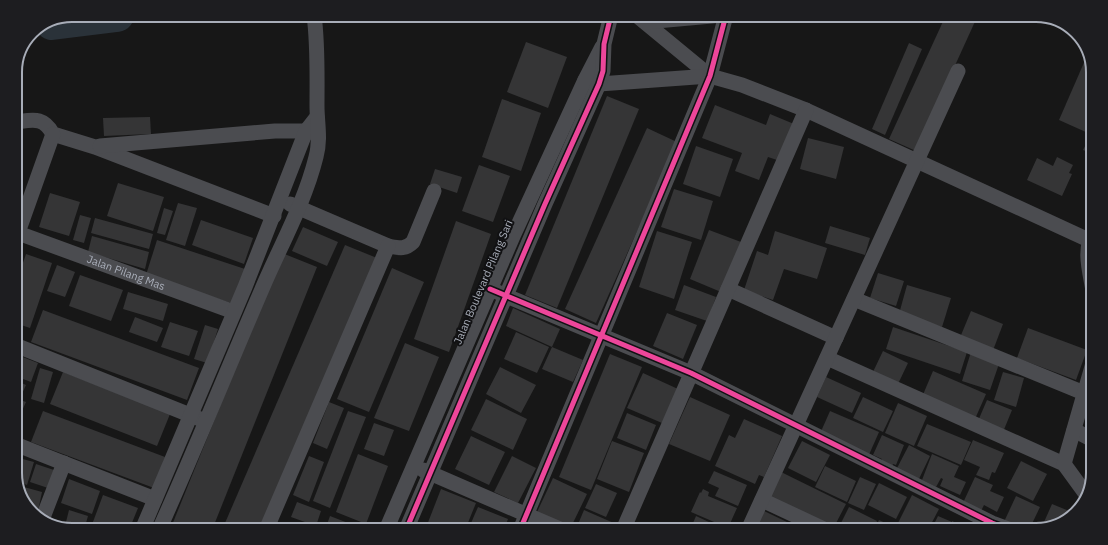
<svg xmlns="http://www.w3.org/2000/svg" width="1108" height="545" viewBox="0 0 1108 545" font-family="'IBM Plex Sans',sans-serif">
<style>
.lines{fill:none;stroke-linecap:round;stroke-linejoin:round}
.river{stroke:#2a3239;stroke-width:34}
.building{fill:#353536}
.minor{stroke:#4b4c50;stroke-width:15}
.cycleway-casing{stroke:#111113;stroke-width:8}
.cycleway{stroke:#ed469a;stroke-width:5}
.labels{text-anchor:middle;stroke-width:4;stroke-linejoin:round;paint-order:stroke}
.street-label{font-size:11px;fill:#a8adb8;stroke:#111113}
.rim{fill:none;stroke:#a8adb8;stroke-width:2}
</style>
<rect width="100%" height="100%" fill="#171717"/>
<g class="lines">
<polyline class="river" points="52,23 117,15"/>
</g>
<g class="building">
<polygon points="946,15 978,15 916,151 889,139"/>
<polygon points="526,42 567,57 548,108 507,92"/>
<polygon points="909,43 922,49 885,135 872,129"/>
<polygon points="1086,58 1090,59 1093,69 1093,122 1088,133 1059,120"/>
<polygon points="607,96 639,109 557,308 525,295"/>
<polygon points="502,99 541,113 521,171 482,157"/>
<polygon points="715,105 766,125 770,114 794,124 780,161 768,157 759,180 735,171 742,153 702,138"/>
<polygon points="150,117 151,134 104,136 103,118"/>
<polygon points="647,128 677,142 596,323 565,309"/>
<polygon points="1093,131 1093,154 1083,150"/>
<polygon points="808,138 844,147 836,179 800,169"/>
<polygon points="696,146 733,159 720,197 683,184"/>
<polygon points="1057,157 1073,165 1069,173 1072,174 1062,196 1027,180 1037,158 1053,166"/>
<polygon points="479,165 510,176 493,222 462,211"/>
<polygon points="435,169 462,177 457,193 430,184"/>
<polygon points="118,183 164,197 153,231 107,216"/>
<polygon points="674,189 713,201 701,240 661,227"/>
<polygon points="50,193 80,202 69,236 39,227"/>
<polygon points="178,203 197,208 185,246 166,240"/>
<polygon points="164,208 173,211 165,235 157,233"/>
<polygon points="80,215 91,218 84,243 73,240"/>
<polygon points="95,218 153,234 149,249 91,233"/>
<polygon points="201,220 253,238 244,264 192,245"/>
<polygon points="456,221 491,234 449,352 414,339"/>
<polygon points="830,226 870,238 865,255 825,243"/>
<polygon points="303,227 338,242 327,266 292,251"/>
<polygon points="709,230 741,242 721,292 690,279"/>
<polygon points="657,231 692,242 674,299 639,287"/>
<polygon points="775,231 827,248 817,279 784,269 773,300 744,290 757,251 768,255"/>
<polygon points="92,236 149,252 145,269 88,252"/>
<polygon points="157,240 245,269 234,304 146,275"/>
<polygon points="345,245 377,258 260,530 222,530"/>
<polygon points="282,253 317,267 212,530 170,530"/>
<polygon points="26,254 52,263 30,328 15,323 15,286"/>
<polygon points="57,265 75,272 65,297 47,291"/>
<polygon points="392,268 424,282 369,412 337,399"/>
<polygon points="878,273 904,281 896,306 870,298"/>
<polygon points="80,275 123,290 111,321 69,306"/>
<polygon points="684,285 716,297 707,321 675,310"/>
<polygon points="907,285 951,298 942,327 899,314"/>
<polygon points="128,292 168,304 163,321 123,309"/>
<polygon points="513,308 560,329 552,347 506,326"/>
<polygon points="43,310 199,368 187,400 31,342"/>
<polygon points="971,311 1003,324 992,353 959,340"/>
<polygon points="667,313 697,325 683,359 653,346"/>
<polygon points="135,317 163,328 157,342 129,332"/>
<polygon points="170,322 198,331 189,356 161,347"/>
<polygon points="205,325 218,329 207,363 194,359"/>
<polygon points="893,327 967,352 960,374 886,349"/>
<polygon points="1028,328 1087,350 1076,380 1017,358"/>
<polygon points="516,332 549,347 537,373 504,359"/>
<polygon points="405,343 439,357 409,431 374,418"/>
<polygon points="552,347 583,360 573,382 542,369"/>
<polygon points="883,351 908,363 897,386 872,374"/>
<polygon points="971,352 1000,361 990,390 962,381"/>
<polygon points="15,354 38,363 31,382 15,376"/>
<polygon points="610,354 642,367 591,490 559,477"/>
<polygon points="500,367 536,385 521,413 486,394"/>
<polygon points="40,368 53,372 44,403 31,399"/>
<polygon points="933,371 986,394 975,419 922,397"/>
<polygon points="63,372 170,414 157,446 50,404"/>
<polygon points="1003,372 1024,378 1016,407 994,400"/>
<polygon points="643,373 678,389 662,423 627,408"/>
<polygon points="826,377 861,393 852,413 817,397"/>
<polygon points="15,380 26,385 21,396 15,394"/>
<polygon points="690,397 730,415 710,461 669,444"/>
<polygon points="863,397 893,411 883,432 853,418"/>
<polygon points="15,398 26,402 20,415 15,413"/>
<polygon points="486,399 527,419 513,450 471,430"/>
<polygon points="987,400 1012,410 1003,432 978,421"/>
<polygon points="329,402 344,408 327,449 313,443"/>
<polygon points="898,403 927,416 914,446 885,433"/>
<polygon points="43,411 165,457 154,488 31,442"/>
<polygon points="348,411 366,417 330,508 313,501"/>
<polygon points="830,411 879,432 868,457 819,436"/>
<polygon points="627,413 656,425 646,450 617,438"/>
<polygon points="744,419 782,436 764,477 759,475 755,484 715,466 729,435 735,438"/>
<polygon points="374,423 394,430 384,456 364,449"/>
<polygon points="927,424 971,442 961,465 917,446"/>
<polygon points="882,435 904,445 896,465 893,464 892,468 880,463 882,459 873,455"/>
<polygon points="471,436 505,452 489,485 455,469"/>
<polygon points="973,440 1004,453 995,473 992,472 989,480 976,475 980,467 964,460"/>
<polygon points="612,441 644,453 629,492 597,479"/>
<polygon points="802,441 830,455 816,482 788,468"/>
<polygon points="909,445 930,456 917,483 895,472"/>
<polygon points="358,454 388,466 366,524 336,512"/>
<polygon points="932,454 959,466 954,477 966,482 960,495 940,486 943,479 941,478 936,487 922,480"/>
<polygon points="309,456 324,462 309,502 293,495"/>
<polygon points="512,456 536,468 518,503 494,492"/>
<polygon points="15,457 34,462 27,485 17,481"/>
<polygon points="1021,461 1047,474 1033,501 1007,488"/>
<polygon points="36,464 54,470 48,488 30,482"/>
<polygon points="825,466 856,481 847,502 815,487"/>
<polygon points="714,471 747,485 738,506 715,496 719,488 708,483"/>
<polygon points="781,472 846,504 833,529 768,497"/>
<polygon points="860,477 876,484 864,510 848,503"/>
<polygon points="975,477 993,485 990,491 1004,497 997,512 984,505 980,513 962,505"/>
<polygon points="553,478 587,494 571,527 537,512"/>
<polygon points="69,479 100,491 92,514 61,503"/>
<polygon points="879,483 907,497 896,519 868,505"/>
<polygon points="596,484 617,493 606,517 585,508"/>
<polygon points="24,487 42,492 38,511 29,509 25,505 21,495"/>
<polygon points="441,489 476,503 465,530 441,530 427,525"/>
<polygon points="703,489 709,492 708,496 737,508 728,528 691,512 700,492 701,493"/>
<polygon points="103,495 138,508 129,530 90,530"/>
<polygon points="912,495 939,509 928,530 912,530 898,523"/>
<polygon points="1016,496 1040,507 1029,530 1016,530 1003,524"/>
<polygon points="297,502 321,511 316,526 291,517"/>
<polygon points="1052,504 1074,513 1067,521 1041,529"/>
<polygon points="478,507 508,519 504,530 468,530"/>
<polygon points="849,507 877,521 873,530 838,529"/>
<polygon points="69,510 88,516 84,530 65,526"/>
<polygon points="584,510 616,524 614,530 576,529"/>
<polygon points="762,510 787,522 784,530 752,530"/>
<polygon points="330,516 366,530 325,530"/>
<polygon points="696,516 726,530 690,530"/>
<polygon points="938,516 952,522 952,521 971,530 931,530"/>
<polygon points="879,520 894,527 901,530 874,530"/>
<polygon points="289,522 312,530 287,530"/>
<polygon points="788,522 804,530 785,530"/>
</g>
<g class="lines">
<g class="minor">
<polyline points="636,15 710,76"/>
<polyline points="645,22 723,15"/>
<polyline points="585,80 599,84 710,76 742,85 806,110 1093,242"/>
<path d="M15,122C33,120 43,116 53,134L95,147L274,216"/>
<polyline points="100,146 275,131 306,131 315,133"/>
<path d="M290,204L388,246C399,248 405,250 413,242L434,191"/>
<path id="s1" d="M18,233L234,312"/>
<path d="M1093,233C1083,250 1090,272 1093,291"/>
<polyline points="15,241 53,134"/>
<polyline points="490,289 691,373 992,523 1011,530"/>
<polyline points="728,289 836,338"/>
<polyline points="854,299 1084,393"/>
<polyline points="15,345 200,419"/>
<polyline points="827,358 1064,464 1088,497"/>
<polyline points="1074,430 1093,440"/>
<polyline points="15,444 155,499"/>
<polyline points="1064,464 1093,363"/>
<polyline points="423,470 562,530"/>
<polyline points="762,500 826,530"/>
<polyline points="42,520 64,463"/>
<polyline points="142,530 245,287 306,131 317,117"/>
<path d="M159,530C196,448 229,365 265,282C283,241 305,201 316,157C321,139 317,123 317,106C317,75 318,45 314,15"/>
<polyline points="266,530 388,246"/>
<polyline points="386,530 514,234 585,80 602,47"/>
<polyline points="406,530 545,204 599,84 603,71 604,44 611,15"/>
<polyline points="520,530 710,76 726,15"/>
<polyline points="623,530 806,110"/>
<polyline points="748,530 958,71"/>
</g>
<g class="cycleway-casing">
<g id="cycleway">
<polyline points="490,289 691,373 992,523 1011,530"/>
<polyline points="406,530 545,204 599,84 603,71 604,44 611,15"/>
<polyline points="520,530 710,76 726,15"/>
</g>
</g>
<use href="#cycleway" class="cycleway"/>
</g>
<g class="labels">
<g class="street-label">
<text dy="4" stroke="none"><textPath href="#s1" startOffset="115">Jalan Pilang Mas</textPath></text>
<text transform="translate(483 282) rotate(-67)" y="4">Jalan Boulevard Pilang Sari</text>
</g>
</g>
<path d="M0 0H1108V545H0ZM72 22H1036A50 50 0 0 1 1086 72V473A50 50 0 0 1 1036 523H72A50 50 0 0 1 22 473V72A50 50 0 0 1 72 22Z" fill="#1d1d20" fill-rule="evenodd"/>
<path class="rim" d="M72 22H1036A50 50 0 0 1 1086 72V473A50 50 0 0 1 1036 523H72A50 50 0 0 1 22 473V72A50 50 0 0 1 72 22Z"/>
</svg>
